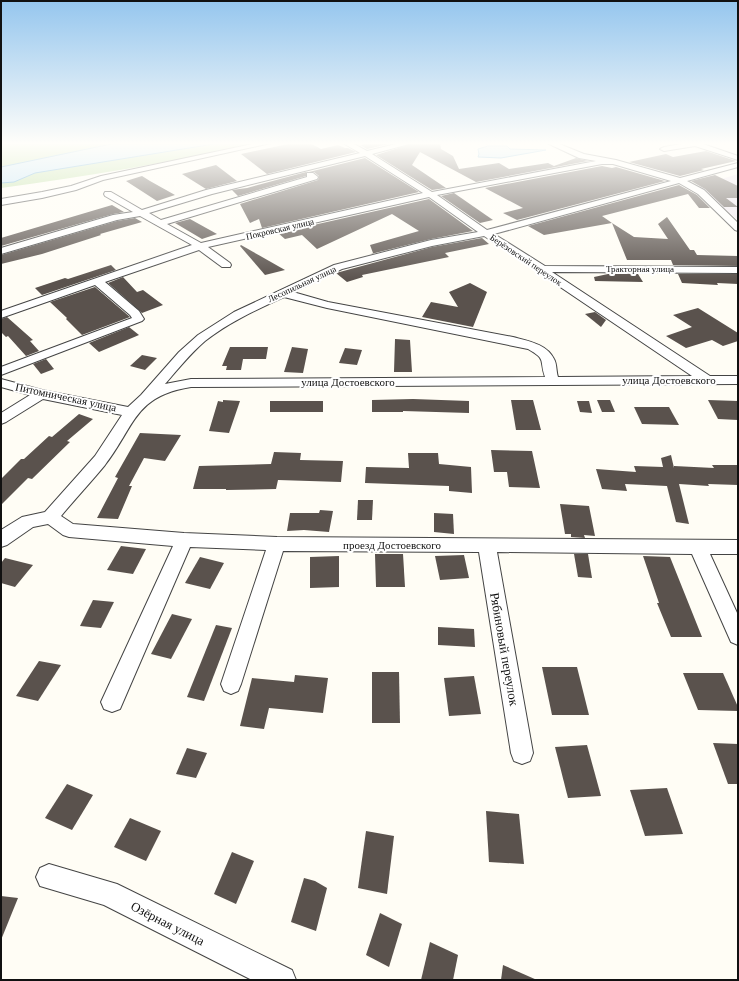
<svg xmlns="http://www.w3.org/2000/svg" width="739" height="981" viewBox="0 0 739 981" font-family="Georgia,serif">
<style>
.industrial{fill:#eee6ef}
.forest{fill:#b9dc9c}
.water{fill:#b9e0f7;stroke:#3f96cf}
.building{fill:#5a524d}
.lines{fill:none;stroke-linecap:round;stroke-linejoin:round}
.street-casing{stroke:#444;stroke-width:2}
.street{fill:#fff;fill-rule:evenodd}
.labels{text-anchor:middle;stroke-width:4;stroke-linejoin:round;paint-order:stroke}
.far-street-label{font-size:9px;fill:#111;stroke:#fff}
.street-label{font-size:11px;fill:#111;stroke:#fff}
.near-street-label{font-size:13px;fill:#111;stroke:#fff}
</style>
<rect width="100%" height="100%" fill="#fffdf5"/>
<polygon class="industrial" points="738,174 738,220 702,191 698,186"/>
<path class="forest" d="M1,143H255C171,163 87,176 1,188Z"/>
<g class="water">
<polygon points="116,143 220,143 35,173 14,182 1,183 1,167"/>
<polygon points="488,146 507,146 510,149 546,150 501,158 478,157 479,154 478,149"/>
</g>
<g class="building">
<polygon points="293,143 310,143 321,149 338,145 345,148 348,148 356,152 267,174 241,154"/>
<polygon points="369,143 393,143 367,149 360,145"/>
<polygon points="414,143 440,143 441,149 453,156 459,169 499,163 509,169 548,163 554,166 576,158 588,161 476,182 420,152 412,165 446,188 432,190 376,155"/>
<polygon points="706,151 736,161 701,169 704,170 680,176 629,162 666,154 673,157"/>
<polygon points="365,158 419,192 262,228 259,219 250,223 240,204 318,180 319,176 314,172 309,172"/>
<polygon points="216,165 237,181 206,189 182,174"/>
<polygon points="602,166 612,168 616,167 665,181 517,220 503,213 523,208 485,188"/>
<polygon points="306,172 306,176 238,196 232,190 247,188"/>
<polygon points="715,175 738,186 738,198 726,198 738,207 724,207 705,189 691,181"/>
<polygon points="142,176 150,181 175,195 157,201 126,181"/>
<polygon points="679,185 697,195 710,208 699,208 688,194 602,216 612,223 544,235 528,226"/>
<polygon points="454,193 493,220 480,223 441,196"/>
<polygon points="429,199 473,231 431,239 371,254 373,253 370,245 419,231 392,214 317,249 302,235 285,239 278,233"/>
<polygon points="112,205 124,212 113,214 1,246 1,238"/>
<polygon points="667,217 690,250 694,250 697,255 738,256 738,266 673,265 671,260 627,260 612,223 634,237 668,239 658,224"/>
<polygon points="135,218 142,222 100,234 101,235 42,254 1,264 1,255 117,221"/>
<polygon points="190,219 217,234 202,239 175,223"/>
<polygon points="482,238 489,244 445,253 449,257 362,275 363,277 347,282 336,273 432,247"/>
<polygon points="241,245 285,270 265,275 240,246"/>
<polygon points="111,265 116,270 42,295 35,288 65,278 68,279"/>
<polygon points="608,274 638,274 643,282 595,281 594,277"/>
<polygon points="678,274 738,274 738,284 717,283 718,285 682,283"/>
<polygon points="123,277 137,292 143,290 163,305 142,313 108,283"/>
<polygon points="470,283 487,292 473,327 422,317 431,302 458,307 449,292"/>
<polygon points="95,287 130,317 82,335 66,319 67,318 50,302"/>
<polygon points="698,308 738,333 738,341 723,346 712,340 686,348 666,336 692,327 673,315"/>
<polygon points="595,312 606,320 601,327 585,314"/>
<polygon points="7,317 33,340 30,341 39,351 26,356 8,336 6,337 1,332 1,319"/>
<polygon points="129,327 139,335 99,352 89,343"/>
<polygon points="395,339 410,340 412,372 394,372"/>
<polygon points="230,347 268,347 266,359 243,359 241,370 226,370 227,366 222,366"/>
<polygon points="292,347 308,349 303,373 284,372"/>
<polygon points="345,348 362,350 357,365 339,363"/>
<polygon points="142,355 157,358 145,370 130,366"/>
<polygon points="46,359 54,369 41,374 33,364"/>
<polygon points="413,399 469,401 469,413 403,411 403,412 372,412 372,400"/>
<polygon points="223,400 240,401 229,433 209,431 218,401 223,402"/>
<polygon points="511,400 533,400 541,430 516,430"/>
<polygon points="597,400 610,400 615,412 602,412"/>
<polygon points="708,400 738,401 738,420 718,419"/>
<rect x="270" y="401" width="53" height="11"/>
<polygon points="577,401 589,401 592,413 580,412"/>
<polygon points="634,407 669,407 679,425 642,424"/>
<polygon points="79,414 93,419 67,441 70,442 32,479 28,478 1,505 1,479 21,459 24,459 49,436 52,437"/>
<polygon points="140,433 181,435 165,461 144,458 129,486 132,486 118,519 97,518 118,478 115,477"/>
<polygon points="491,450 532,451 540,488 509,487 507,472 494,472"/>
<polygon points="274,452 301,453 300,460 343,461 341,482 278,480 276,489 226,490 226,489 193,489 199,466 271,464"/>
<polygon points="408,453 438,453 439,464 471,467 472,493 449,491 449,486 365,483 366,467 409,468"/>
<polygon points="671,455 674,468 674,466 714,468 712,465 738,465 738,485 708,484 709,486 679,484 689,524 676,522 667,486 625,484 627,491 602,489 596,469 636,472 634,466 663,467 661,458"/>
<polygon points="358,500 373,500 372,520 357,520"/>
<polygon points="560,504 589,506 595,536 584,535 585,538 571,537 571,534 565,534"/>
<polygon points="320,510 333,511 329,532 304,530 287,531 290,513 319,513"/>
<polygon points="434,513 453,514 454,534 434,532"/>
<polygon points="121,546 146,549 133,574 107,570"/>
<polygon points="375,554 403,554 405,587 376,587"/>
<polygon points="574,554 588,554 592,578 578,577"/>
<polygon points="464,555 469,578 440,580 435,556"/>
<polygon points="339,556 339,587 310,588 310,557"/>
<polygon points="643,556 670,557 702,637 671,637 657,603 659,603"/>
<polygon points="200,557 224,563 210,589 185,583"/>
<polygon points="5,558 33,565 15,587 1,583 1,563"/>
<polygon points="93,600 114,602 101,628 80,626"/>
<polygon points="172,614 192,619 171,659 151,654"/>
<polygon points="216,625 232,628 204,701 187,697"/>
<polygon points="438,627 474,629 475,647 438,645"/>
<polygon points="39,661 61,665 38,701 16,696"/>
<polygon points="542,667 577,667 589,715 552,715"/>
<polygon points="372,672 399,672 400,723 372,723"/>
<polygon points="683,673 723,673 738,707 738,711 698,710"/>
<polygon points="295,675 328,678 323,713 269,708 264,729 240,726 252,678 294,682"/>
<polygon points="474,676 481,714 449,716 444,678"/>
<polygon points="713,743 738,744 738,784 728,784"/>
<polygon points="587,745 601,796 568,798 555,747"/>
<polygon points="187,748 207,753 196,778 176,774"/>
<polygon points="67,784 93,795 72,830 45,818"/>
<polygon points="667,788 683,834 645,836 630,790"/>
<polygon points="486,811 519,814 524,864 489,862"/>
<polygon points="130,818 161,831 146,861 114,847"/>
<polygon points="366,831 394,836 387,894 358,888"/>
<polygon points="232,852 254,861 236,904 214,894"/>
<polygon points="304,878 315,881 327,888 316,931 291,922"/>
<polygon points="1,896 18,898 1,940"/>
<polygon points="380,913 402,924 389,967 366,955"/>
<polygon points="430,942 458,955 453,980 421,980"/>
<polygon points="503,965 537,980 501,980"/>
</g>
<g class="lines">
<g class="street-casing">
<g id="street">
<polygon points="257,143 271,143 103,180 76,190 42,198 1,205 1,199 42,192 71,186 101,176"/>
<path d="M343,143H352L367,151L400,143H413L372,154L432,192L596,161L579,158L547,143H557L584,154L616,160L680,178L738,163V167L687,181L704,190L738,223V231L735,230L698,194L679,183L494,234L545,266L738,267V273L552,272L710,376H738V384L191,387C134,396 135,426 105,465C91,482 75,499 61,516L73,524L184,533L277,537L738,540V554H710L738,615V645L731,642L692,554L497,552L533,753L530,761L522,764L514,761L511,753L479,552L283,551L241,684L238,691L231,694L224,691L221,684L266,550L190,547L120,709L112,712L104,709L101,702L173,546L69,537L63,535L48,524L33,527L7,545L1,547V530L22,517L45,512L95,456L122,415L43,399L6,422L1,424V413L30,395L1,387V379L42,390L128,407L141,395L179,352L198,335L234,312L334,265L431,240L478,232L429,197L208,247L230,263L231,265L230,267H222L199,250L105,282L139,311L144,319L142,321L1,375V367L132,318L130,315L95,285L1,318V311L192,245L140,216L117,220L1,254V248L113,215L133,212L105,196L104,194L105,192H111L142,210L206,190L360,153ZM365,156L423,193L201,243L167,224L317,179L318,177L313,173H307V177L161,220L149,213L212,194ZM602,164H613L671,181L487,230L437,195ZM484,236L537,270L538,272L692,376L558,377C556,371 557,364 554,359C547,344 528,341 513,337L328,302L293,292L342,269L432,246ZM284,297L327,308L528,349C547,360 539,359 545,377L191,379L165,384C178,369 190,354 205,341C229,322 256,310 284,297Z"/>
<polygon points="687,143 700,143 738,156 738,160 695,146 664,151 660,149 664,147"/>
<polygon points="49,864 117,884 292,970 296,980 252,980 104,905 40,886 36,877 40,868"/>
</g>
</g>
<use href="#street" class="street"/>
</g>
<linearGradient id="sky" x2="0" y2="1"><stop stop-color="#95c6ee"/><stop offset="0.51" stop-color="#fffefa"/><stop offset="1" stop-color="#fffefa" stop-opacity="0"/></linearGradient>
<rect width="739" height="281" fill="url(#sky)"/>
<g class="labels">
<g class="far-street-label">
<text transform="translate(280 229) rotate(-13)" y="3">Покровская улица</text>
<text transform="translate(526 260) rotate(34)" y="3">Берёзовский переулок</text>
<text x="640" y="272">Тракторная улица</text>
<text transform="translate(302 284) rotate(-25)" y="3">Лесопильная улица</text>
</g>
<g class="street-label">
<text x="669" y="384">улица Достоевского</text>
<text x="348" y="386">улица Достоевского</text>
<text transform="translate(66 397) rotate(12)" y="4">Питомническая улица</text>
<text x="392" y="549">проезд Достоевского</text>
</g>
<g class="near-street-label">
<text transform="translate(505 649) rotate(80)" y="5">Рябиновый переулок</text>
<text transform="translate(168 923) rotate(27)" y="5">Озёрная улица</text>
</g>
</g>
<rect width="739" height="981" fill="none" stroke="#111111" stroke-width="4"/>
</svg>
